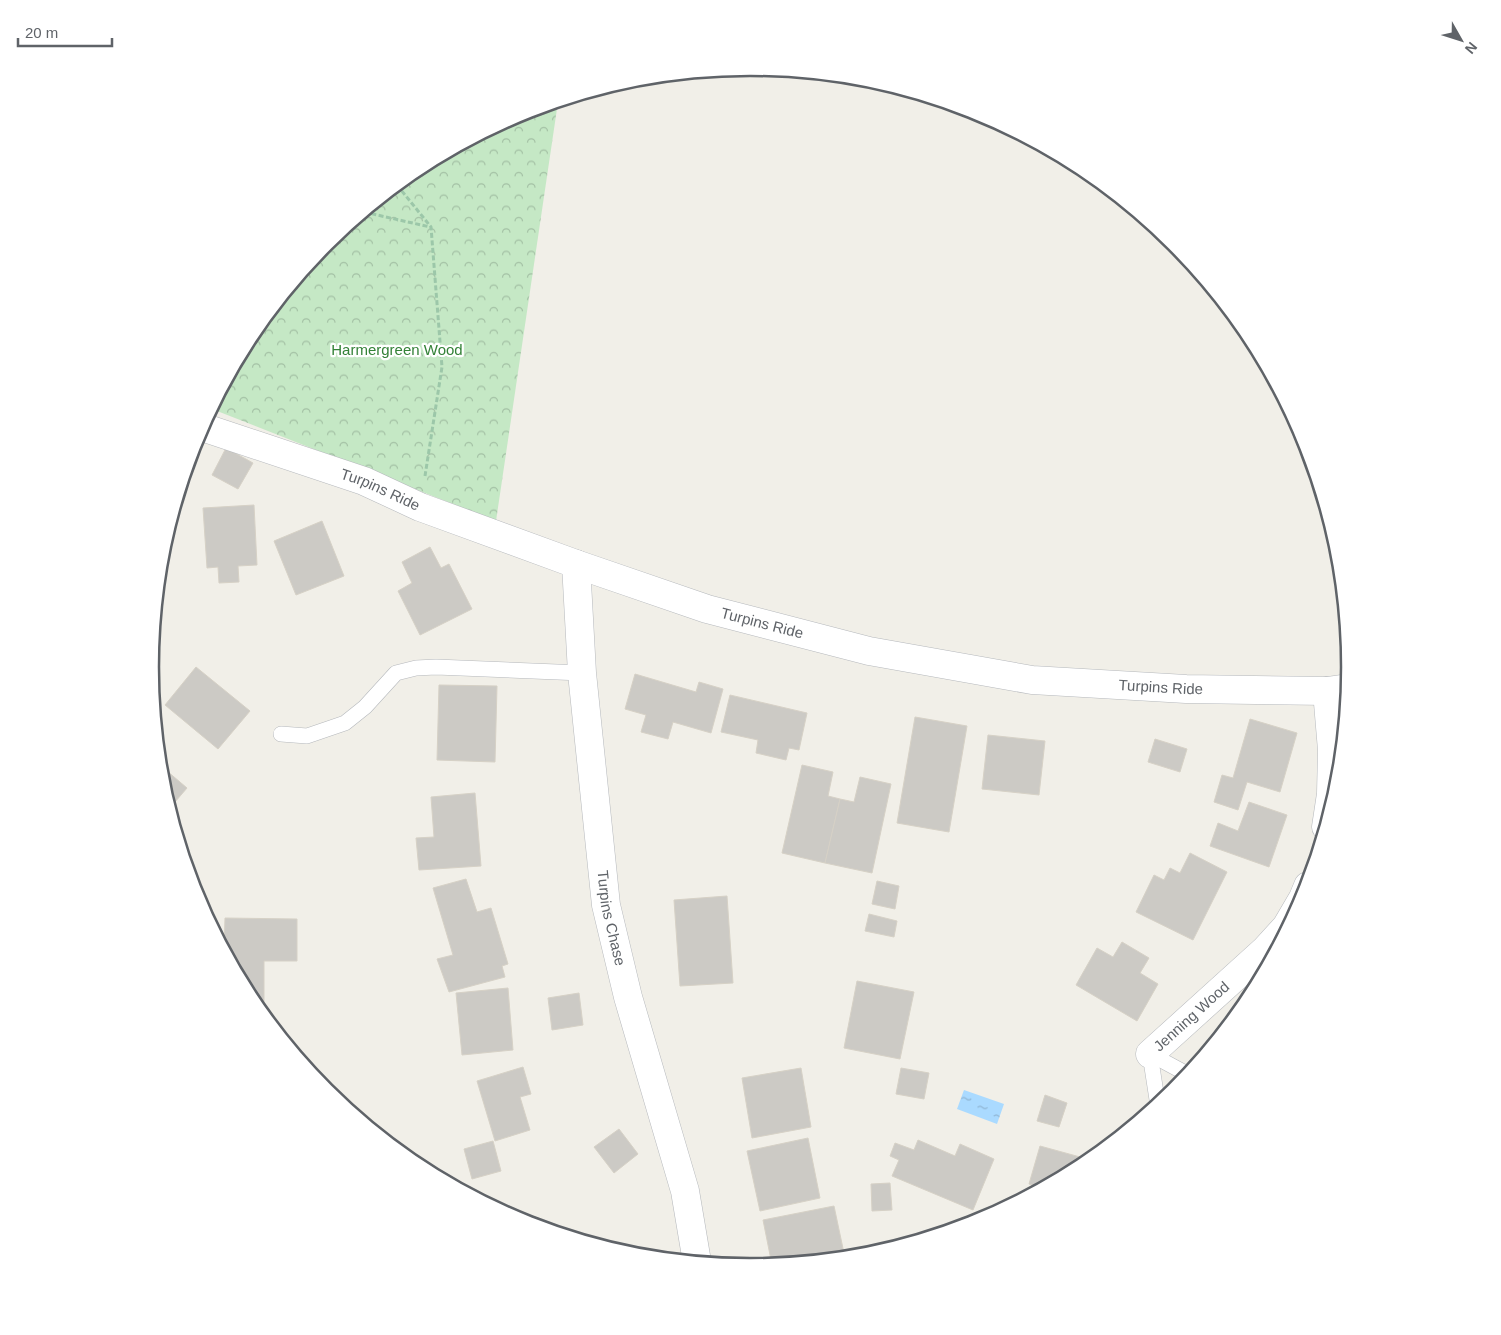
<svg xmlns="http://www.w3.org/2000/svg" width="1501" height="1335" viewBox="0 0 1501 1335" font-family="Helvetica,sans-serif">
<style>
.forest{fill:url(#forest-crowns)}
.water{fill:url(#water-ripples)}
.building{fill:#cccac5;stroke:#d6d1c6}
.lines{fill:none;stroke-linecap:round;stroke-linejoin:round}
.service-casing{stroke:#b5b8bc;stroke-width:16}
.minor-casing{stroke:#b5b8bc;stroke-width:29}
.path{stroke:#9cc7a9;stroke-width:3;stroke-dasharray:5 2.5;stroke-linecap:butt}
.service{stroke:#fff;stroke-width:15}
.minor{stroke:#fff;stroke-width:28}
.labels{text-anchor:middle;stroke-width:4.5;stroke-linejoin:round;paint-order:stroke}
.park-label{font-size:15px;fill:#348238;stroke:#fff}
.street-label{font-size:15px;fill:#5f6368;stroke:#fff}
.rim{fill:none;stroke:#5f6368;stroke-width:2.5}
</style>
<defs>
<pattern id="forest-crowns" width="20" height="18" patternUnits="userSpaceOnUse" patternTransform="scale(1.25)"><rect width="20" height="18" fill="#c5e8c5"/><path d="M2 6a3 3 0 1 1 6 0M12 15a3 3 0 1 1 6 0" fill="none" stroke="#a3c0a4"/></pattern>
<pattern id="water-ripples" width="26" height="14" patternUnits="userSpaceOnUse" patternTransform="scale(1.25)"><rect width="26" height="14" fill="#aadaff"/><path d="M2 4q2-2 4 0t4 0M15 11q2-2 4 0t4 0" fill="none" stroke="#8eb4d2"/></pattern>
</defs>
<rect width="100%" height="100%" fill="#f1efe8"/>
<polygon class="forest" points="558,102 496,521 212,409 252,334 326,243 417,168 521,113"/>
<polygon class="water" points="964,1090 1004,1104 997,1124 957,1109"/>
<g class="building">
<polygon points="226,448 253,463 238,489 212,475"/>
<polygon points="254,505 257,565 238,566 239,582 219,583 218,567 207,568 203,508"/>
<polygon points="322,521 344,576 296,595 274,541"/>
<polygon points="430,547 441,568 449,564 472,609 420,635 398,591 412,583 402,562"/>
<polygon points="196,667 250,711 218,749 165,705"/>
<polygon points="635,674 696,692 699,682 723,689 711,733 673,722 668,739 641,732 646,715 625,709"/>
<polygon points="439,685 497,686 495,762 437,760"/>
<polygon points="730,695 807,713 799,750 789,748 786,760 756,753 758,740 721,732"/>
<polygon points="915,717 967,726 949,832 897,823"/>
<polygon points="1250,719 1297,733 1280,792 1247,782 1238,810 1214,802 1222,775 1233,778"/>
<polygon points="988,735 1045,741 1039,795 982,789"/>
<polygon points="1155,739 1187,749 1180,772 1148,762"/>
<polygon points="160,765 187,788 169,809 162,784"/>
<polygon points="802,765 833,772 828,796 840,799 825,863 782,853"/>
<polygon points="860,777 891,784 872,873 825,863 840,799 854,802"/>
<polygon points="475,793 481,866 419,870 416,838 434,837 431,797"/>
<polygon points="1249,802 1287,815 1269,867 1210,846 1218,823 1238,831"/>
<polygon points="1190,853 1227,872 1193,940 1136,912 1154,875 1164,880 1170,868 1180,873"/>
<polygon points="466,879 477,912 491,908 508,964 502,966 505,977 449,992 437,959 453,955 433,888"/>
<polygon points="877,881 899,886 895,909 872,904"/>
<polygon points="727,896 733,983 680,986 674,900"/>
<polygon points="869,914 897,921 894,937 865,931"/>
<polygon points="225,918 297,919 297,961 264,961 264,1016 251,1001 224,950"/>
<polygon points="1122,942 1149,958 1140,973 1158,984 1137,1021 1076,985 1097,948 1113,957"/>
<polygon points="857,981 914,992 900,1059 844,1048"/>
<polygon points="508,988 513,1050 462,1055 456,993"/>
<polygon points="579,993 583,1025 552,1030 548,998"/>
<polygon points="523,1067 531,1094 520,1097 530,1130 495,1141 477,1081"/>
<polygon points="801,1068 811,1127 752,1138 742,1078"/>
<polygon points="901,1068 929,1073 924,1099 896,1094"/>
<polygon points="1045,1095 1067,1103 1059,1127 1037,1121"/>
<polygon points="619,1129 638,1154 614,1173 594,1147"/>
<polygon points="808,1138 820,1198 760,1211 747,1151"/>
<polygon points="918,1140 955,1156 960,1144 994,1159 973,1210 892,1176 899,1160 890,1156 895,1143 914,1150"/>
<polygon points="493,1141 501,1171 472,1179 464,1149"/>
<polygon points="1040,1146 1091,1160 1084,1167 1043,1188 1029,1184"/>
<polygon points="890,1183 892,1210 872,1211 871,1184"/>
<polygon points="834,1206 845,1258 772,1265 763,1220"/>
<polygon points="525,1213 527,1224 509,1215"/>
</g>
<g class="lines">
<g class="service-casing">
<g id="service">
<polyline points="281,734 307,736 345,723 365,707 396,673 416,668 436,667 582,673"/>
<polyline points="1150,1054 1158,1106"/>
<polyline points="1150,1054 1189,1075"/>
</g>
</g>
<g class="minor-casing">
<g id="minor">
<path id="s1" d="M202,427L364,481L420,507L576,564L707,609L869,651L1032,680L1186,689L1327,691L1348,688"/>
<path id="s2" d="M576,564L582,673L606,905L628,997L685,1191L697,1262"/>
<polyline points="1326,827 1331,794 1332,750 1327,691"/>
<path id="s3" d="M1150,1054L1265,950L1286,927L1303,898L1308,886"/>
</g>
</g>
<g class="path">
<polyline points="397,185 431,227 442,367 425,476"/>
<polyline points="364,212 430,227"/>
</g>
<use href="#service" class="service"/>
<use href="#minor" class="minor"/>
</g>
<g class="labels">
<g class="park-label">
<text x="397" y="355">Harmergreen Wood</text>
</g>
<g class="street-label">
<text dy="5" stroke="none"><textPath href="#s1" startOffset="189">Turpins Ride</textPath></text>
<text dy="5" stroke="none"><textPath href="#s1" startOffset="594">Turpins Ride</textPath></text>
<text dy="5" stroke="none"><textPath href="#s1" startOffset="999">Turpins Ride</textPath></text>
<text dy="5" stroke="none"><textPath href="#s2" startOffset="356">Turpins Chase</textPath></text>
<text dy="5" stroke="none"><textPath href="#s3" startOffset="56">Jenning Wood</textPath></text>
</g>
</g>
<path d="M0 0H1501V1335H0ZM159 667a591 591 0 1 1 1182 0a591 591 0 1 1-1182 0Z" fill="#fff" fill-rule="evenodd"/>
<path class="rim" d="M159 667a591 591 0 1 1 1182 0a591 591 0 1 1-1182 0Z"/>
<g transform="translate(1461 40) rotate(129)" stroke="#ffffff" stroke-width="4" paint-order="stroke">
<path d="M0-4L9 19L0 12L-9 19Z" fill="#5f6368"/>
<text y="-8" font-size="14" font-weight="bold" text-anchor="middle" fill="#5f6368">N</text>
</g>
<path d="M18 38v8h94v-8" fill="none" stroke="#5f6368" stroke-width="2.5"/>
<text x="25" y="38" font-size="15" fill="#5f6368" stroke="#ffffff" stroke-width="4" paint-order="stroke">20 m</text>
</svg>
